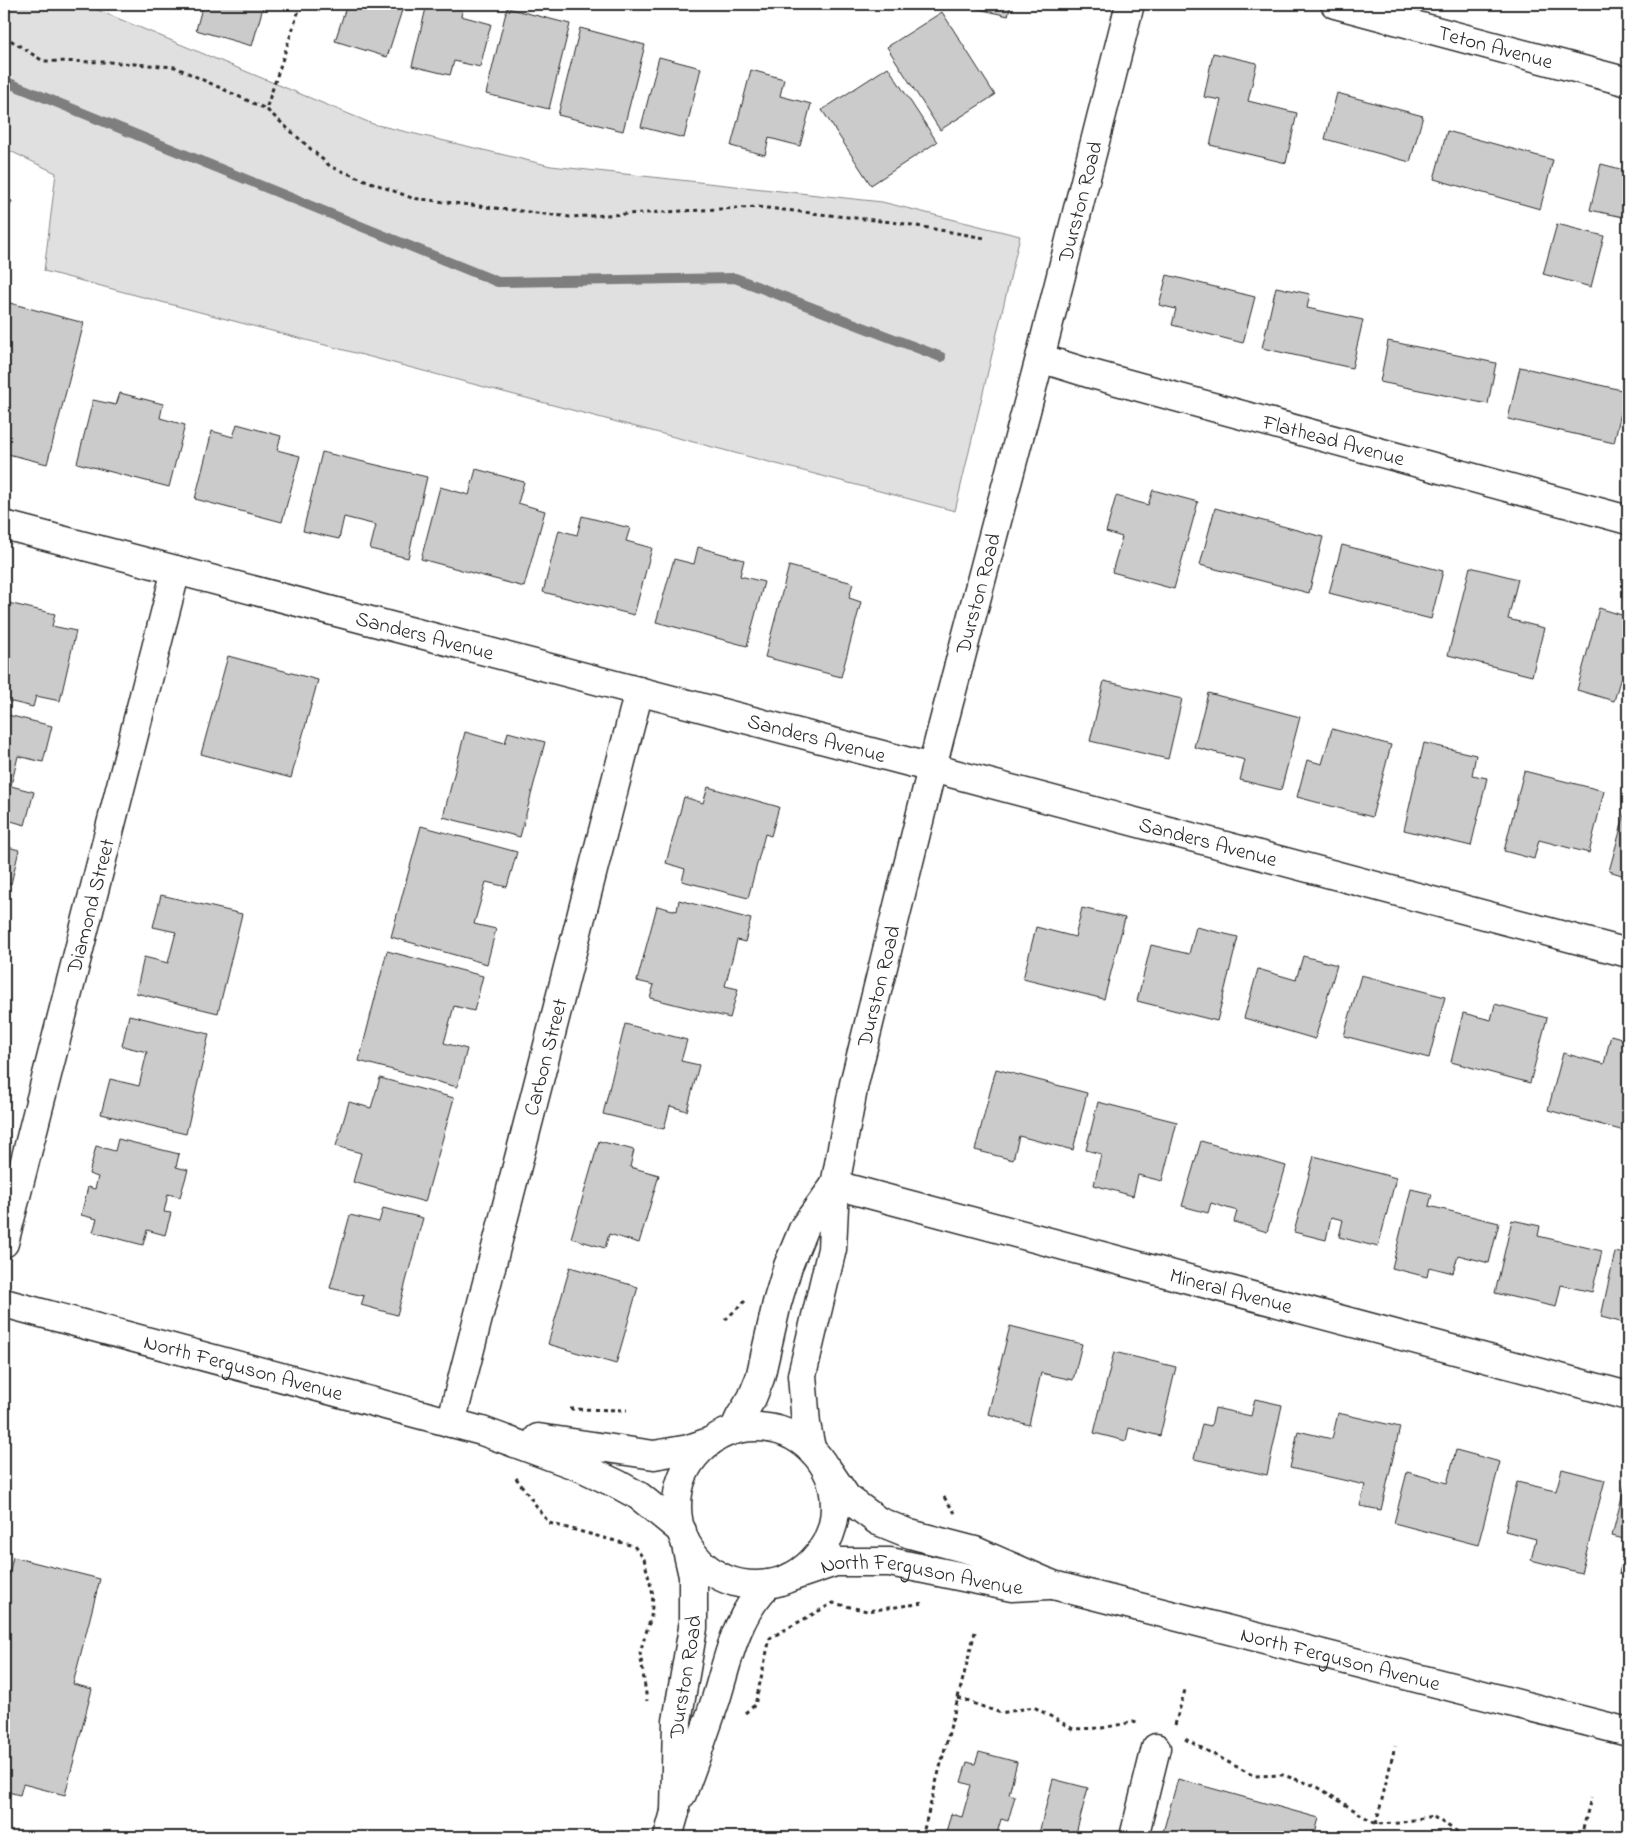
<svg xmlns="http://www.w3.org/2000/svg" width="1632" height="1841" viewBox="0 0 1632 1841" font-family="'Indie Flower',sans-serif">
<style>
.green{fill:#e0e0e0;stroke:#868686}
.lines{fill:none;stroke-linecap:round;stroke-linejoin:round}
.stream{stroke:#7e7e7e;stroke-width:10}
.building{fill:#cbcbcb;stroke:#2b2b2b}
.minor-casing{stroke:#2b2b2b;stroke-width:31}
.major-casing{stroke:#2b2b2b;stroke-width:31}
.path{stroke:#2b2b2b;stroke-width:3;stroke-dasharray:4 4;stroke-linecap:butt}
.minor{stroke:#fff;stroke-width:28}
.major{stroke:#fff;stroke-width:28}
.labels{text-anchor:middle;stroke-width:4;stroke-linejoin:round;paint-order:stroke}
.street-label{font-size:21px;fill:#2b2b2b;stroke:#fff}
</style>
<rect width="100%" height="100%" fill="#fff"/>
<filter id="ink" filterUnits="userSpaceOnUse"><feTurbulence type="fractalNoise" baseFrequency=".02" numOctaves="2"/><feDisplacementMap in="SourceGraphic" scale="10" xChannelSelector="R" yChannelSelector="G"/><feConvolveMatrix kernelMatrix="1 2 1 2 8 2 1 2 1" color-interpolation-filters="sRGB"/></filter>
<g filter="url(#ink)">
<polygon class="green" points="4,4 83,4 373,124 551,166 882,202 1020,236 955,511 44,271 56,173 4,148"/>
<g class="lines">
<polyline class="stream" points="4,81 498,282 735,278 941,357"/>
</g>
<g class="building">
<polygon points="203,4 264,4 252,46 196,30"/>
<polygon points="347,4 404,4 387,57 335,41"/>
<polygon points="427,4 464,4 461,16 491,24 480,67 454,61 450,75 412,66"/>
<polygon points="958,4 1011,4 1008,16"/>
<polygon points="507,8 570,24 549,109 486,94"/>
<polygon points="942,12 995,95 940,130 887,47"/>
<polygon points="580,28 645,45 623,131 558,115"/>
<polygon points="1213,53 1257,63 1248,101 1297,113 1286,163 1210,145 1221,100 1204,97"/>
<polygon points="659,57 701,68 684,138 641,127"/>
<polygon points="888,67 937,142 871,185 822,110"/>
<polygon points="751,70 784,79 780,96 811,104 800,146 769,138 765,155 731,146"/>
<polygon points="1337,93 1423,116 1410,162 1325,139"/>
<polygon points="1447,131 1553,160 1540,209 1434,179"/>
<polygon points="1601,164 1628,171 1628,218 1590,210"/>
<polygon points="4,197 12,201 4,221"/>
<polygon points="1557,224 1604,236 1591,287 1543,274"/>
<polygon points="1167,275 1255,297 1243,343 1172,325 1176,309 1159,305"/>
<polygon points="1276,287 1310,294 1307,308 1363,320 1352,368 1262,348"/>
<polygon points="6,302 84,323 47,464 4,453 4,311"/>
<polygon points="1388,341 1496,363 1488,404 1380,382"/>
<polygon points="1520,367 1626,391 1614,443 1508,419"/>
<polygon points="120,393 163,404 160,418 185,425 169,487 77,463 93,400 116,405"/>
<polygon points="237,424 281,436 277,450 300,456 282,522 195,499 212,431 233,437"/>
<polygon points="322,452 427,477 408,558 370,549 376,525 344,517 339,539 303,531"/>
<polygon points="476,469 524,482 518,503 545,511 524,587 421,559 440,487 469,495"/>
<polygon points="1153,490 1198,502 1174,589 1112,572 1122,537 1106,532 1116,496 1148,505"/>
<polygon points="1215,508 1323,537 1309,593 1200,565"/>
<polygon points="582,516 630,528 626,541 652,548 634,615 543,592 559,530 577,535"/>
<polygon points="1342,545 1443,571 1431,619 1329,593"/>
<polygon points="698,547 744,560 740,576 764,582 747,646 656,622 674,559 694,564"/>
<polygon points="789,566 853,583 849,598 861,602 841,677 765,657"/>
<polygon points="1470,567 1518,579 1508,619 1544,628 1532,676 1448,655"/>
<polygon points="4,602 55,614 52,626 76,631 60,701 36,696 33,707 4,700"/>
<polygon points="1599,608 1628,617 1628,683 1620,680 1614,701 1577,690"/>
<polygon points="228,656 318,680 291,778 201,754"/>
<polygon points="1104,681 1182,699 1168,759 1090,741"/>
<polygon points="1208,693 1300,717 1281,790 1240,780 1245,760 1194,747"/>
<polygon points="4,714 52,726 43,762 18,756 11,786 34,792 25,825 4,819"/>
<polygon points="1332,729 1391,745 1372,817 1297,797 1307,760 1322,764"/>
<polygon points="465,732 505,743 508,732 545,742 520,837 443,817"/>
<polygon points="1424,743 1476,755 1472,775 1487,778 1471,846 1404,830"/>
<polygon points="1524,771 1604,791 1589,853 1539,840 1534,859 1504,851"/>
<polygon points="708,787 779,807 771,836 765,834 748,898 682,881 685,869 666,863 684,797 703,803"/>
<polygon points="1625,813 1628,814 1628,877 1609,871"/>
<polygon points="421,826 517,852 507,887 486,882 474,924 496,929 487,964 391,937"/>
<polygon points="4,846 19,850 11,884 4,882"/>
<polygon points="161,895 242,914 218,1013 136,993 144,957 168,963 176,932 153,927"/>
<polygon points="679,900 751,919 745,942 737,940 725,986 738,989 730,1018 650,998 654,985 637,981 657,906 677,911"/>
<polygon points="1082,908 1125,918 1104,999 1023,979 1036,927 1075,937"/>
<polygon points="1196,927 1238,937 1217,1021 1137,1001 1151,945 1189,954"/>
<polygon points="387,951 483,976 474,1011 454,1006 444,1043 467,1049 457,1087 359,1061"/>
<polygon points="1303,956 1337,965 1315,1039 1244,1018 1258,969 1296,980"/>
<polygon points="1361,975 1445,997 1429,1058 1344,1036"/>
<polygon points="1495,1004 1547,1018 1530,1083 1451,1062 1463,1013 1491,1020"/>
<polygon points="129,1015 209,1034 186,1134 101,1114 110,1079 139,1086 147,1052 122,1046"/>
<polygon points="625,1024 687,1040 681,1061 699,1065 687,1111 670,1106 664,1129 603,1114"/>
<polygon points="1611,1035 1628,1040 1628,1132 1548,1110 1563,1053 1604,1064"/>
<polygon points="996,1069 1087,1093 1073,1150 1019,1136 1013,1160 975,1150"/>
<polygon points="380,1078 454,1098 425,1202 353,1182 361,1153 336,1146 349,1102 371,1108"/>
<polygon points="1098,1102 1177,1122 1162,1181 1138,1175 1133,1196 1094,1185 1101,1154 1086,1150"/>
<polygon points="118,1139 179,1154 176,1167 188,1170 180,1197 168,1194 164,1212 171,1213 165,1235 147,1230 143,1245 93,1232 97,1219 81,1215 88,1187 95,1189 98,1177 89,1174 96,1146 115,1151"/>
<polygon points="599,1141 634,1150 630,1167 659,1175 639,1243 609,1234 605,1248 571,1238"/>
<polygon points="1201,1141 1286,1166 1267,1232 1234,1222 1237,1211 1211,1203 1208,1213 1182,1206"/>
<polygon points="1314,1156 1396,1178 1378,1247 1339,1237 1343,1220 1331,1217 1326,1240 1294,1232"/>
<polygon points="1411,1189 1432,1194 1429,1206 1499,1223 1489,1263 1458,1255 1453,1273 1429,1267 1427,1277 1392,1268"/>
<polygon points="383,1208 423,1218 397,1315 361,1305 364,1296 330,1288 350,1215 379,1222"/>
<polygon points="1512,1220 1540,1226 1538,1236 1602,1251 1592,1292 1561,1285 1556,1307 1495,1293"/>
<polygon points="1615,1252 1628,1255 1628,1324 1601,1317"/>
<polygon points="570,1267 638,1287 616,1364 548,1344"/>
<polygon points="1010,1326 1082,1344 1073,1380 1041,1373 1029,1425 988,1414"/>
<polygon points="1114,1352 1176,1367 1160,1436 1129,1428 1126,1441 1094,1433"/>
<polygon points="1255,1399 1282,1405 1267,1475 1194,1459 1202,1424 1211,1426 1215,1408 1251,1416"/>
<polygon points="1338,1413 1400,1427 1381,1510 1360,1506 1365,1485 1290,1468 1298,1431 1332,1439"/>
<polygon points="1456,1450 1500,1462 1478,1545 1394,1523 1407,1472 1447,1483"/>
<polygon points="1562,1469 1605,1480 1581,1573 1531,1560 1536,1539 1505,1531 1517,1482 1556,1491"/>
<polygon points="1625,1485 1628,1486 1628,1575 1619,1573 1628,1540 1612,1536"/>
<polygon points="13,1557 100,1579 73,1684 92,1689 65,1795 23,1784 20,1795 4,1791 4,1595"/>
<polygon points="979,1752 1017,1762 1009,1794 1015,1796 1008,1821 1001,1819 996,1837 945,1836 951,1814 962,1817 971,1785 961,1782 967,1762 975,1764"/>
<polygon points="1053,1779 1088,1788 1075,1837 1038,1837"/>
<polygon points="1178,1779 1319,1818 1314,1837 1182,1837 1163,1832"/>
</g>
<g class="lines">
<g class="minor-casing">
<g id="minor">
<path id="s1" d="M1335,4L1628,82"/>
<path id="s2" d="M1040,358L1088,373L1628,520"/>
<path id="s3" d="M4,525L932,768L1628,953"/>
<path id="s4" d="M835,1185L1628,1396"/>
<path id="s5" d="M4,1243L176,570"/>
<path id="s6" d="M4,1303L482,1431L583,1468L619,1485L639,1496L682,1531"/>
<path id="s7" d="M451,1423L639,691"/>
<polyline points="538,1438 654,1455 689,1449 709,1442"/>
<path id="s8" d="M828,1470L847,1498L878,1521L910,1534L975,1551L1053,1585L1628,1732"/>
<path id="s9" d="M791,1577L835,1562H890L1012,1587L1049,1585"/>
<path d="M682,1794C694,1763 705,1731 716,1699C729,1657 735,1617 768,1584"/>
<path id="s10" d="M675,1812L677,1721L693,1628V1576L685,1541"/>
<polyline points="1134,1837 1156,1748"/>
</g>
</g>
<g class="major-casing">
<g id="major">
<circle cx="756" cy="1506" r="79"/>
<polyline points="734,1430 740,1417 752,1398 760,1378 777,1303 788,1266 804,1227 835,1185"/>
<path id="s11" d="M811,1448L806,1424L802,1375L832,1249L835,1185L854,1084L939,740L1040,358L1130,4"/>
<polyline points="668,1837 675,1812"/>
</g>
</g>
<g class="path">
<polyline points="301,4 266,109 331,167 412,198 570,217 758,207 900,223 985,238"/>
<polyline points="4,36 43,61 108,62 175,67 266,109"/>
<polyline points="725,1320 745,1301"/>
<polyline points="570,1409 627,1410"/>
<polyline points="516,1478 549,1523 634,1546 644,1559 653,1595 651,1617 640,1652 647,1701"/>
<polyline points="944,1497 955,1513"/>
<polyline points="958,1698 1001,1713 1034,1707 1073,1729 1102,1728 1133,1722 1137,1723"/>
<polyline points="745,1713 755,1705 770,1638 833,1603 867,1611 924,1603"/>
<polyline points="1175,1725 1185,1690"/>
<polyline points="1185,1739 1254,1776 1283,1775 1316,1786 1376,1824 1398,1823 1432,1816 1466,1837"/>
<polyline points="1376,1824 1395,1746"/>
<polyline points="922,1837 975,1632"/>
<polyline points="1503,1837 1511,1836 1513,1837"/>
<polyline points="1581,1837 1591,1798"/>
</g>
<use href="#minor" class="minor"/>
<use href="#major" class="major"/>
</g>
</g>
<g class="labels">
<g class="street-label">
<text dy="7" stroke="none"><textPath href="#s1" startOffset="166">Teton Avenue</textPath></text>
<text dy="7" stroke="none"><textPath href="#s11" startOffset="1281">Durston Road</textPath></text>
<text dy="7" stroke="none"><textPath href="#s2" startOffset="305">Flathead Avenue</textPath></text>
<text dy="7" stroke="none"><textPath href="#s11" startOffset="876">Durston Road</textPath></text>
<text dy="7" stroke="none"><textPath href="#s3" startOffset="435">Sanders Avenue</textPath></text>
<text dy="7" stroke="none"><textPath href="#s3" startOffset="840">Sanders Avenue</textPath></text>
<text dy="7" stroke="none"><textPath href="#s3" startOffset="1245">Sanders Avenue</textPath></text>
<text dy="7" stroke="none"><textPath href="#s5" startOffset="348">Diamond Street</textPath></text>
<text dy="7" stroke="none"><textPath href="#s11" startOffset="471">Durston Road</textPath></text>
<text dy="7" stroke="none"><textPath href="#s7" startOffset="378">Carbon Street</textPath></text>
<text dy="7" stroke="none"><textPath href="#s4" startOffset="410">Mineral Avenue</textPath></text>
<text dy="7" stroke="none"><textPath href="#s6" startOffset="248">North Ferguson Avenue</textPath></text>
<text dy="7" stroke="none"><textPath href="#s9" startOffset="134">North Ferguson Avenue</textPath></text>
<text dy="7" stroke="none"><textPath href="#s8" startOffset="556">North Ferguson Avenue</textPath></text>
<text dy="7" stroke="none"><textPath href="#s10" startOffset="136">Durston Road</textPath></text>
</g>
</g>
<rect width="1632" height="1841" fill="none" stroke="#fff" stroke-width="20"/>
<rect x="10" y="10" width="1612" height="1821" fill="none" stroke="#2b2b2b" stroke-width="2" filter="url(#ink)"/>
</svg>
